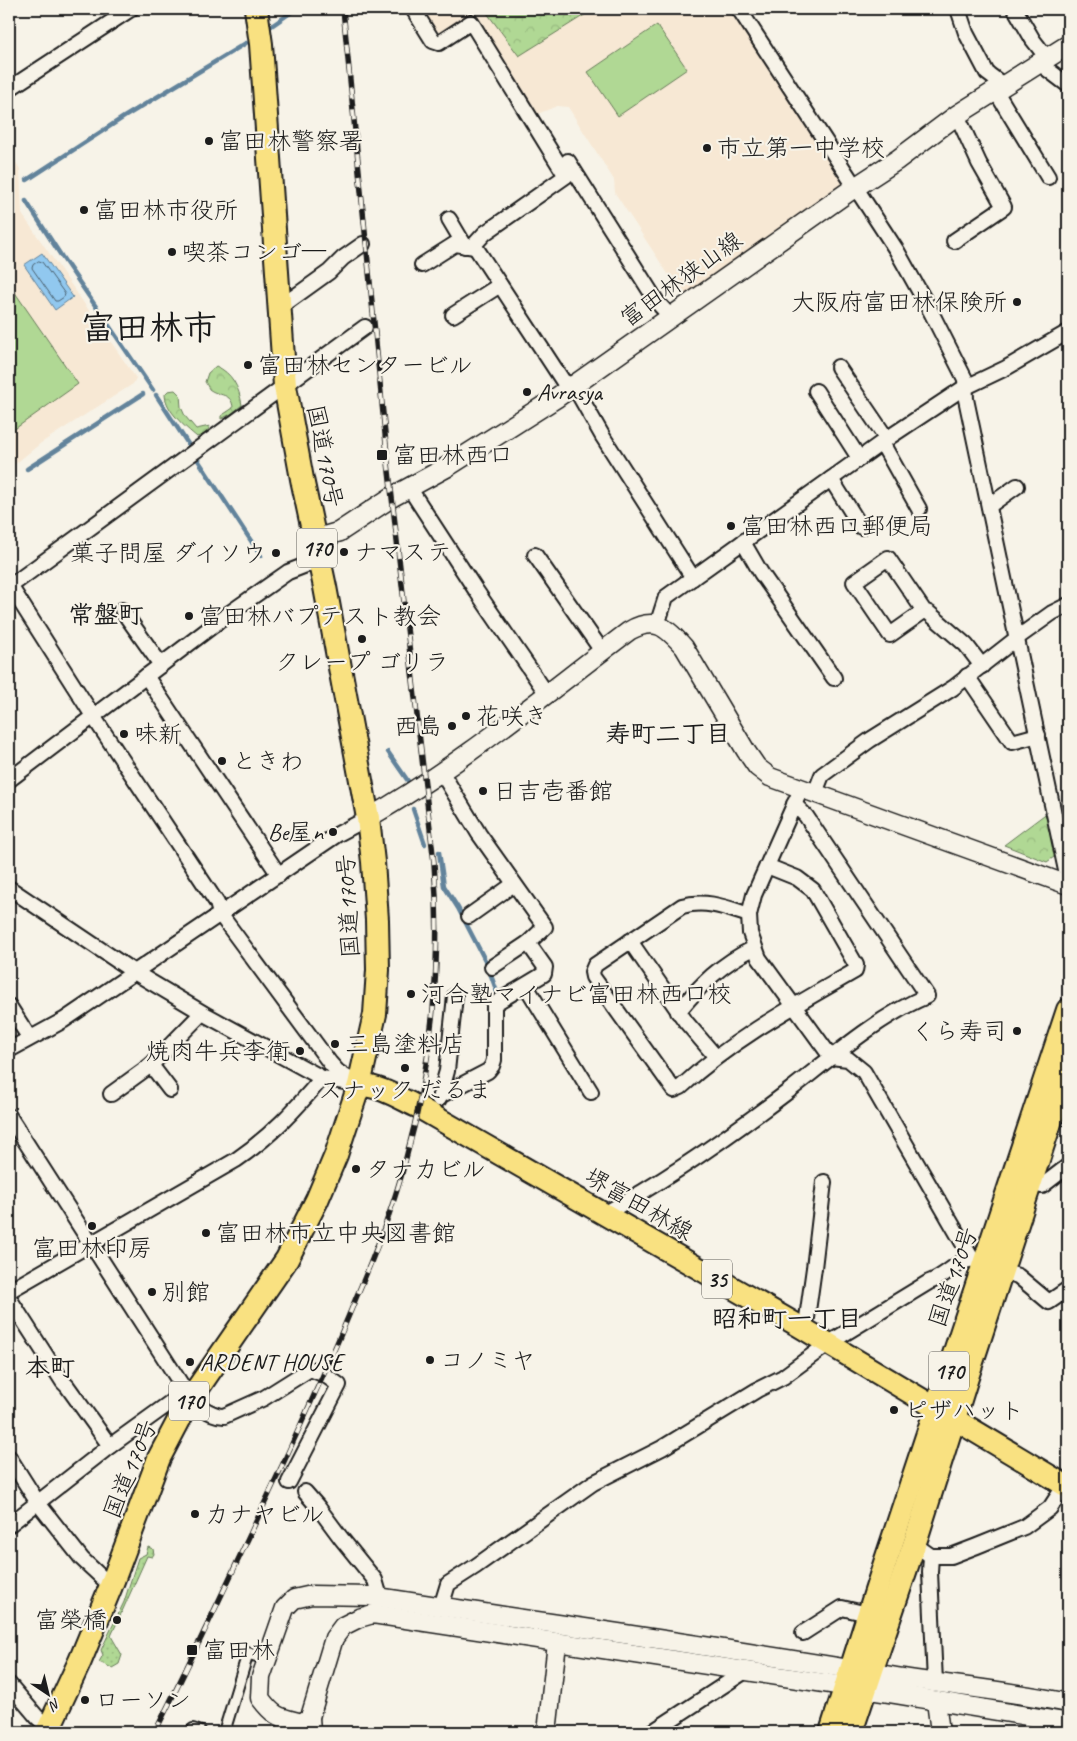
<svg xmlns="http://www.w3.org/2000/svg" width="1077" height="1741" viewBox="0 0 1077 1741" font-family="Caveat,'Klee One',sans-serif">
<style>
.built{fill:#f7e8d4}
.grass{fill:url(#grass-dots);stroke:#667a58}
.forest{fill:url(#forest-crowns);stroke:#667a58}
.pitch{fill:#b0d894;stroke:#667a58}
.water{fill:#91c8ef;stroke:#62839b}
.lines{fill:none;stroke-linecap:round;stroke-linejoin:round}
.shore{stroke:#4b6170;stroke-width:1}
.stream{stroke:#62839b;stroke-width:4.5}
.pedestrian-casing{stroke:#1c1c1c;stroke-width:14}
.minor-casing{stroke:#1c1c1c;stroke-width:18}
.tertiary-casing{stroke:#1c1c1c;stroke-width:21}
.secondary-casing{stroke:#1c1c1c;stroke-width:22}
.primary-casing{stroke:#1c1c1c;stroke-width:25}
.trunk-casing{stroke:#1c1c1c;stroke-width:26}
.pedestrian{stroke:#f7f3e8;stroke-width:10}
.minor{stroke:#f7f3e8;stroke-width:14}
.tertiary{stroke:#f7f3e8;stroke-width:18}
.secondary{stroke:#f7f3e8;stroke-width:19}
.primary{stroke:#f9e181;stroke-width:21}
.trunk{stroke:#f9e181;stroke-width:22}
.rail-casing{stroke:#1c1c1c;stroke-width:5.5}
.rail{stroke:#f7f3e8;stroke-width:4;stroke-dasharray:11;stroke-linecap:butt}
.poi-dot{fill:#1c1c1c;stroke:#f7f3e8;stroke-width:2}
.labels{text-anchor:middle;stroke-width:4.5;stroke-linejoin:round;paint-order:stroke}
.shield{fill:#f7f3e8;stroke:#5e5c59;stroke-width:1}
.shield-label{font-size:22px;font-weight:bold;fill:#1c1c1c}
.poi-label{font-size:24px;fill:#1c1c1c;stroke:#f7f3e8;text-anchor:start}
.street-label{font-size:24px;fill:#1c1c1c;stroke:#f7f3e8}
.neighbourhood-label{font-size:25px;font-weight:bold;fill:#1c1c1c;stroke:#f7f3e8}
.town-label{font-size:34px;font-weight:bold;fill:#1c1c1c;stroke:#f7f3e8}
</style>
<defs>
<pattern id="grass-dots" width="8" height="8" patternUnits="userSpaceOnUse" patternTransform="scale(1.25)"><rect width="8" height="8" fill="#b0d894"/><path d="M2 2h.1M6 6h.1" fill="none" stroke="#97b97f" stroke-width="1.8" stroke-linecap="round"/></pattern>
<pattern id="forest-crowns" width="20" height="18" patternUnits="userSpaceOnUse" patternTransform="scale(1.25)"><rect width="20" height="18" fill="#b0d894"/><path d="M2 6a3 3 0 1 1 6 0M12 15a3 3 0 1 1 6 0" fill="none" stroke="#97b97f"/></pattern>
</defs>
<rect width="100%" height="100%" fill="#f7f3e8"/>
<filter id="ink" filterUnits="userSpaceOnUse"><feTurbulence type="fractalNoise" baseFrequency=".02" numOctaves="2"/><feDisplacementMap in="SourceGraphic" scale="10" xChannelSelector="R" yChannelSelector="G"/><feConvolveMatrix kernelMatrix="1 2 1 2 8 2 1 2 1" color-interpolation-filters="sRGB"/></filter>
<g filter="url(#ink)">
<g class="built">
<polygon points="419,9 731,9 843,184 683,297 615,193 614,180 568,107 557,106 535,115 469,15 440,33 431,27"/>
<polygon points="9,151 20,169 22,214 136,378 133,384 41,443 9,469"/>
</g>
<polygon class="grass" points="148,1547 153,1549 154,1554 152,1557 147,1556 111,1636 122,1655 119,1664 112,1668 99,1662 103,1655 101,1650 124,1602 138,1558 146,1554"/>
<g class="forest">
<polygon points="484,9 594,9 519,56"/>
<path d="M216,366C232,373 239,387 242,405L231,414L221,419V416L233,408C232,392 219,397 209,389C209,389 206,383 205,382L208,373Z"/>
<path d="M175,390L180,395L181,407L185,416L196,429L210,426L206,434L197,437C185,427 165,410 165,394L168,391Z"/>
<polygon points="1048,812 1056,852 1054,857 1047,862 1004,845"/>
</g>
<g class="pitch">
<polygon points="657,25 687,69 618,116 588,72"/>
<polygon points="9,284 78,384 9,433"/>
</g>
<polygon class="water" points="42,253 73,297 55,310 24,265"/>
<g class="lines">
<polygon class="shore" points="39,261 42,262 65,294 64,297 58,301 55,301 32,268 33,265"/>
<g class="stream">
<polyline points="270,27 296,9"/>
<polyline points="27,180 124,117 246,43"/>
<polyline points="26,201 62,257 153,390"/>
<polyline points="156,395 190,447"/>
<polyline points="196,457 261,556"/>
<polyline points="27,469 143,394"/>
<polyline points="388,752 408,781"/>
<polyline points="413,809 425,844"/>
<polyline points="439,852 444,886 458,908 487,964 499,998"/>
</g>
<g class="pedestrian-casing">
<g id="pedestrian">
<polyline points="193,1729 201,1732"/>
<polyline points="224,1732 248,1653 267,1660"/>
</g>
</g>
<g class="minor-casing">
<g id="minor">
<polyline points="413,9 433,41 439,43 471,22 566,176 485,233 474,245 563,381 574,386 603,437 693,578"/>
<polyline points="739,9 897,251 931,312 965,379 966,399 1068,880"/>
<polyline points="958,9 966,33 987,73 1003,85"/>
<polyline points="1015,9 1033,40 1047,58"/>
<polyline points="1039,63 1068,85"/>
<polyline points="9,89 131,9"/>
<polyline points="995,90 1048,177"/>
<polyline points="568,161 657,302 671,317"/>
<polyline points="449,219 465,246"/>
<polyline points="954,241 1004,207 979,163 957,115"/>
<polyline points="422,265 455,244 475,247"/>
<polyline points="279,308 329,272 343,258 363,244"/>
<polyline points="453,315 500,285"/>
<polyline points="838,367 887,439"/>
<polyline points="816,391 859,458"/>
<polyline points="882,443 919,509"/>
<polyline points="831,479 861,527"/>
<polyline points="410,489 475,589 547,694"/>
<polyline points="989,506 1017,486"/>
<polyline points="743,542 761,573 834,678"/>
<polyline points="535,555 602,651"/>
<polyline points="9,584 93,716 217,903 220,914 330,1063 338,1072 359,1085"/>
<polyline points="9,587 365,327"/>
<polyline points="122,610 161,665"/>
<polyline points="924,611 890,635 854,582 888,558 924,611 929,613 966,645 982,666"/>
<polyline points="657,625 666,597 891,436 962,389 1006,368 1068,332"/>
<polyline points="146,676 279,875"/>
<polyline points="967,676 1012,742 1038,735"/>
<polyline points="442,773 479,834 545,927 528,943 492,967"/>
<polyline points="9,780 231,612 288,572 319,560"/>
<polyline points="815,793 822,775 870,740 953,688 1017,638 1052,613 1068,605"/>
<polyline points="798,796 754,895 749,915 750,933 759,958 831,1057 848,1059 864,1072 972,1259 979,1263"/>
<polyline points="9,888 134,972 208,1016 322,1078 349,1083"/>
<path d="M749,915C727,908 706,899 682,906L595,965L592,972L593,977L674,1090L681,1087C733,1039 794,1006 855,971L856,965L813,890L797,878L767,866"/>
<polyline points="469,916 514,884"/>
<polyline points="630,941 686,1022 716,1057"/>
<polyline points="526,986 591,1092"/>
<polyline points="9,1006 29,1037"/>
<path d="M678,1012C701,984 721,964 754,948"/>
<polyline points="9,1050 64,1020 338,834 368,818"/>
<polyline points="151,1065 170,1090"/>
<polyline points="111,1094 151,1065 202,1013"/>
<polyline points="440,1096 488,1071 492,1066 494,1060 494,1004 544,974 545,967 528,943"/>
<polyline points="439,1099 447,1071 455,996"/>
<polyline points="9,1116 181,1384 189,1401"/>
<polyline points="1024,1180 1042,1186 1068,1166"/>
<path d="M604,1214C669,1179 731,1135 790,1090C831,1058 879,1016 927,996L806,816L794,804"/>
<polyline points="1002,1271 1018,1276 1049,1302 1068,1289"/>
<path d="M9,1291L236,1160C270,1137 296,1109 322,1078"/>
<polyline points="9,1298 63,1382 67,1386 110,1446"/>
<polyline points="799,1326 807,1318 814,1268 824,1182"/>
<polyline points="9,1457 38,1503 82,1559 111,1586"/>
<polyline points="305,1492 318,1507 341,1538 375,1580 380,1597"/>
<path d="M9,1525L110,1446L171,1402C195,1394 204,1416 224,1416L264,1398L310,1369L325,1375L339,1385L289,1482"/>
<polyline points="914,1544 931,1556 951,1556 977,1546 1024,1527 1050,1508 1065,1485"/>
<polyline points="931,1556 930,1572 935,1682"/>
<path d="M441,1607L448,1584L476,1566L593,1483L662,1448L757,1390L783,1377L829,1343L929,1282C945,1277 955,1262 972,1259"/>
<polyline points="803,1633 842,1608 868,1614"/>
<polyline points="9,1684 37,1717 49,1728"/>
<polyline points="652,1732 744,1672"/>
</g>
</g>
<g class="tertiary-casing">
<g id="tertiary">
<path d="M368,818C461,765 544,695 629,631C655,616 666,627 684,647L746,751L757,767L770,777L1068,885"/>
<polyline points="936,1701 940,1732"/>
<path d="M310,1717L302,1723C279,1717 275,1718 260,1698L261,1677L285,1608L294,1599L312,1595L371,1596C546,1623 722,1647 897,1677C954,1686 1012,1691 1068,1703"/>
<polyline points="311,1732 310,1717 334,1638 343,1626 359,1618 373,1614 896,1694 1063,1722 1068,1721"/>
<polyline points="547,1732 557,1643"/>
</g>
</g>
<g class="secondary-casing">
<polyline id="secondary" points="315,539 339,532 392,497 447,467 556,398 848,192 897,160 957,115 1068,45"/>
</g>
<g class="primary-casing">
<path id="primary" d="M359,1085C381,1086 399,1098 418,1107L799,1326L1068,1487"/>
</g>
<g class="trunk-casing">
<g id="trunk">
<polyline points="47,1732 80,1661 111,1586 159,1458 189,1401 287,1259 317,1200 336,1155 359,1085 375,1014 378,970 377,920 373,862 368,818 325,587 302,479 285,386 261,44 256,9"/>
<polyline points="831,1732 885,1563 1068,1010"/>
<polyline points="851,1732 918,1533 969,1371 1068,1068"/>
</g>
</g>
<use href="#pedestrian" class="pedestrian"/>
<use href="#minor" class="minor"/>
<use href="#tertiary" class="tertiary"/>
<use href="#secondary" class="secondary"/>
<use href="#primary" class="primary"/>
<use href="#trunk" class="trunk"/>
<g class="rail-casing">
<path id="rail" d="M155,1732C199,1645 240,1556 281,1468C307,1411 333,1355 356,1298C375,1254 393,1209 405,1162C432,1066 442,962 434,863L387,454L343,9"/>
</g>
<use href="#rail" class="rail"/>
</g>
</g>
<g class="poi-dot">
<circle cx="209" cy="141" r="5"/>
<circle cx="707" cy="148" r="5"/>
<circle cx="84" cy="210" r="5"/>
<circle cx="172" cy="252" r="5"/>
<circle cx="1017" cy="302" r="5"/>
<circle cx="248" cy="365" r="5"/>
<circle cx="527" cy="392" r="5"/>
<rect x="376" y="449" width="12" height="12" rx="2.5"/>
<circle cx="731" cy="526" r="5"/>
<circle cx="344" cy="552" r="5"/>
<circle cx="276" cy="553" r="5"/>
<circle cx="189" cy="616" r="5"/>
<circle cx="362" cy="639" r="5"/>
<circle cx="466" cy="716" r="5"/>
<circle cx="452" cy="726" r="5"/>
<circle cx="124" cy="734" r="5"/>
<circle cx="222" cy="761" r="5"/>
<circle cx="483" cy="791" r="5"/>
<circle cx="333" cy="832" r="5"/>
<circle cx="411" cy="994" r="5"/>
<circle cx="1017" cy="1031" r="5"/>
<circle cx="335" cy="1044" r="5"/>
<circle cx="300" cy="1051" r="5"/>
<circle cx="405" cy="1068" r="5"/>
<circle cx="356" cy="1169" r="5"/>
<circle cx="92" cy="1226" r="5"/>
<circle cx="206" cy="1233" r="5"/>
<circle cx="152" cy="1292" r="5"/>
<circle cx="430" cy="1360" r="5"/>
<circle cx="190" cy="1362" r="5"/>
<circle cx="894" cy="1410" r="5"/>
<circle cx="195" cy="1514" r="5"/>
<circle cx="117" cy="1620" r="5"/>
<rect x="186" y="1644" width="12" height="12" rx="2.5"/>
<circle cx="85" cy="1700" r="5"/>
</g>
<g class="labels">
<g class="shield">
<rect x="297" y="528.5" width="40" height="39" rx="4"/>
<rect x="702" y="1259.5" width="30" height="39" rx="4"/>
<rect x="929" y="1351.5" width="40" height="39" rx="4"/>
<rect x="169" y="1381.5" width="40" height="39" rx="4"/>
</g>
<g class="shield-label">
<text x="317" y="556">170</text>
<text x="717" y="1287">35</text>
<text x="949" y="1379">170</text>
<text x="189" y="1409">170</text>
</g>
<g class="poi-label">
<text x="219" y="149">富田林警察署</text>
<text x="717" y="156">市立第一中学校</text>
<text x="94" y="218">富田林市役所</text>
<text x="182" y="260">喫茶コンゴ―</text>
<text x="1007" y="310" text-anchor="end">大阪府富田林保険所</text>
<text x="258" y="373">富田林センタービル</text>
<text x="537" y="400">Avrasya</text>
<text x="393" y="463">富田林西口</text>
<text x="741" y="534">富田林西口郵便局</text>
<text x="354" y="560">ナマステ</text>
<text x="266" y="561" text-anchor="end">菓子問屋 ダイソウ</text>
<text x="199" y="624">富田林バプテスト教会</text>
<text x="362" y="670" text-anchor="middle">クレープ ゴリラ</text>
<text x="476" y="724">花咲き</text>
<text x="442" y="734" text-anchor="end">西島</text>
<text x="134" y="742">味新</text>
<text x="232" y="769">ときわ</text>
<text x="493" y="799">日吉壱番館</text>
<text x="323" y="840" text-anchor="end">Be屋n</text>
<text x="421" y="1002">河合塾マイナビ富田林西口校</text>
<text x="1007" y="1039" text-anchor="end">くら寿司</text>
<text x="345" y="1052">三島塗料店</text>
<text x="290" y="1059" text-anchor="end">焼肉牛兵李衛</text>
<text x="405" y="1098" text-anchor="middle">スナック だるま</text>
<text x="366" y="1177">タナカビル</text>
<text x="216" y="1241">富田林市立中央図書館</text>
<text x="92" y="1256" text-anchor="middle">富田林印房</text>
<text x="162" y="1300">別館</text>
<text x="440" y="1368">コノミヤ</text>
<text x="200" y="1370">ARDENT HOUSE</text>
<text x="904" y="1418">ピザハット</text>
<text x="205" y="1522">カナヤビル</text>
<text x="107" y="1628" text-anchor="end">富榮橋</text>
<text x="203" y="1658">富田林</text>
<text x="95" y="1708">ローソン</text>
</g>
<g class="street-label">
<text transform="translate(681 279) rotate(-36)" y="8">富田林狭山線</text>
<text transform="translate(325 456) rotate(79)" y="8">国道170号</text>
<text transform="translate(348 906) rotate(-93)" y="8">国道170号</text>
<text transform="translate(639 1204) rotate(30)" y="8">堺富田林線</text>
<text transform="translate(953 1277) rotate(-71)" y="8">国道170号</text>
<text transform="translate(130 1469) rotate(-68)" y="8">国道170号</text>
</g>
<g class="neighbourhood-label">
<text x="106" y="623">常盤町</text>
<text x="668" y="742">寿町二丁目</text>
<text x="787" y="1327">昭和町一丁目</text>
<text x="50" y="1376">本町</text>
</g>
<g class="town-label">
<text x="149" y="339">富田林市</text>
</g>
</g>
<rect width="1077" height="1741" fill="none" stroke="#f7f3e8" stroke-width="30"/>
<rect x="15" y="15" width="1047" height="1711" fill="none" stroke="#1c1c1c" stroke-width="2" filter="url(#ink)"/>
<g transform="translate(48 1694) rotate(145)" stroke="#f7f3e8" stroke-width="4" paint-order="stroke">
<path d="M0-4L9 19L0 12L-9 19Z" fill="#1c1c1c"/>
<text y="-8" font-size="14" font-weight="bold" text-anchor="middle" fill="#1c1c1c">N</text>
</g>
</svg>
